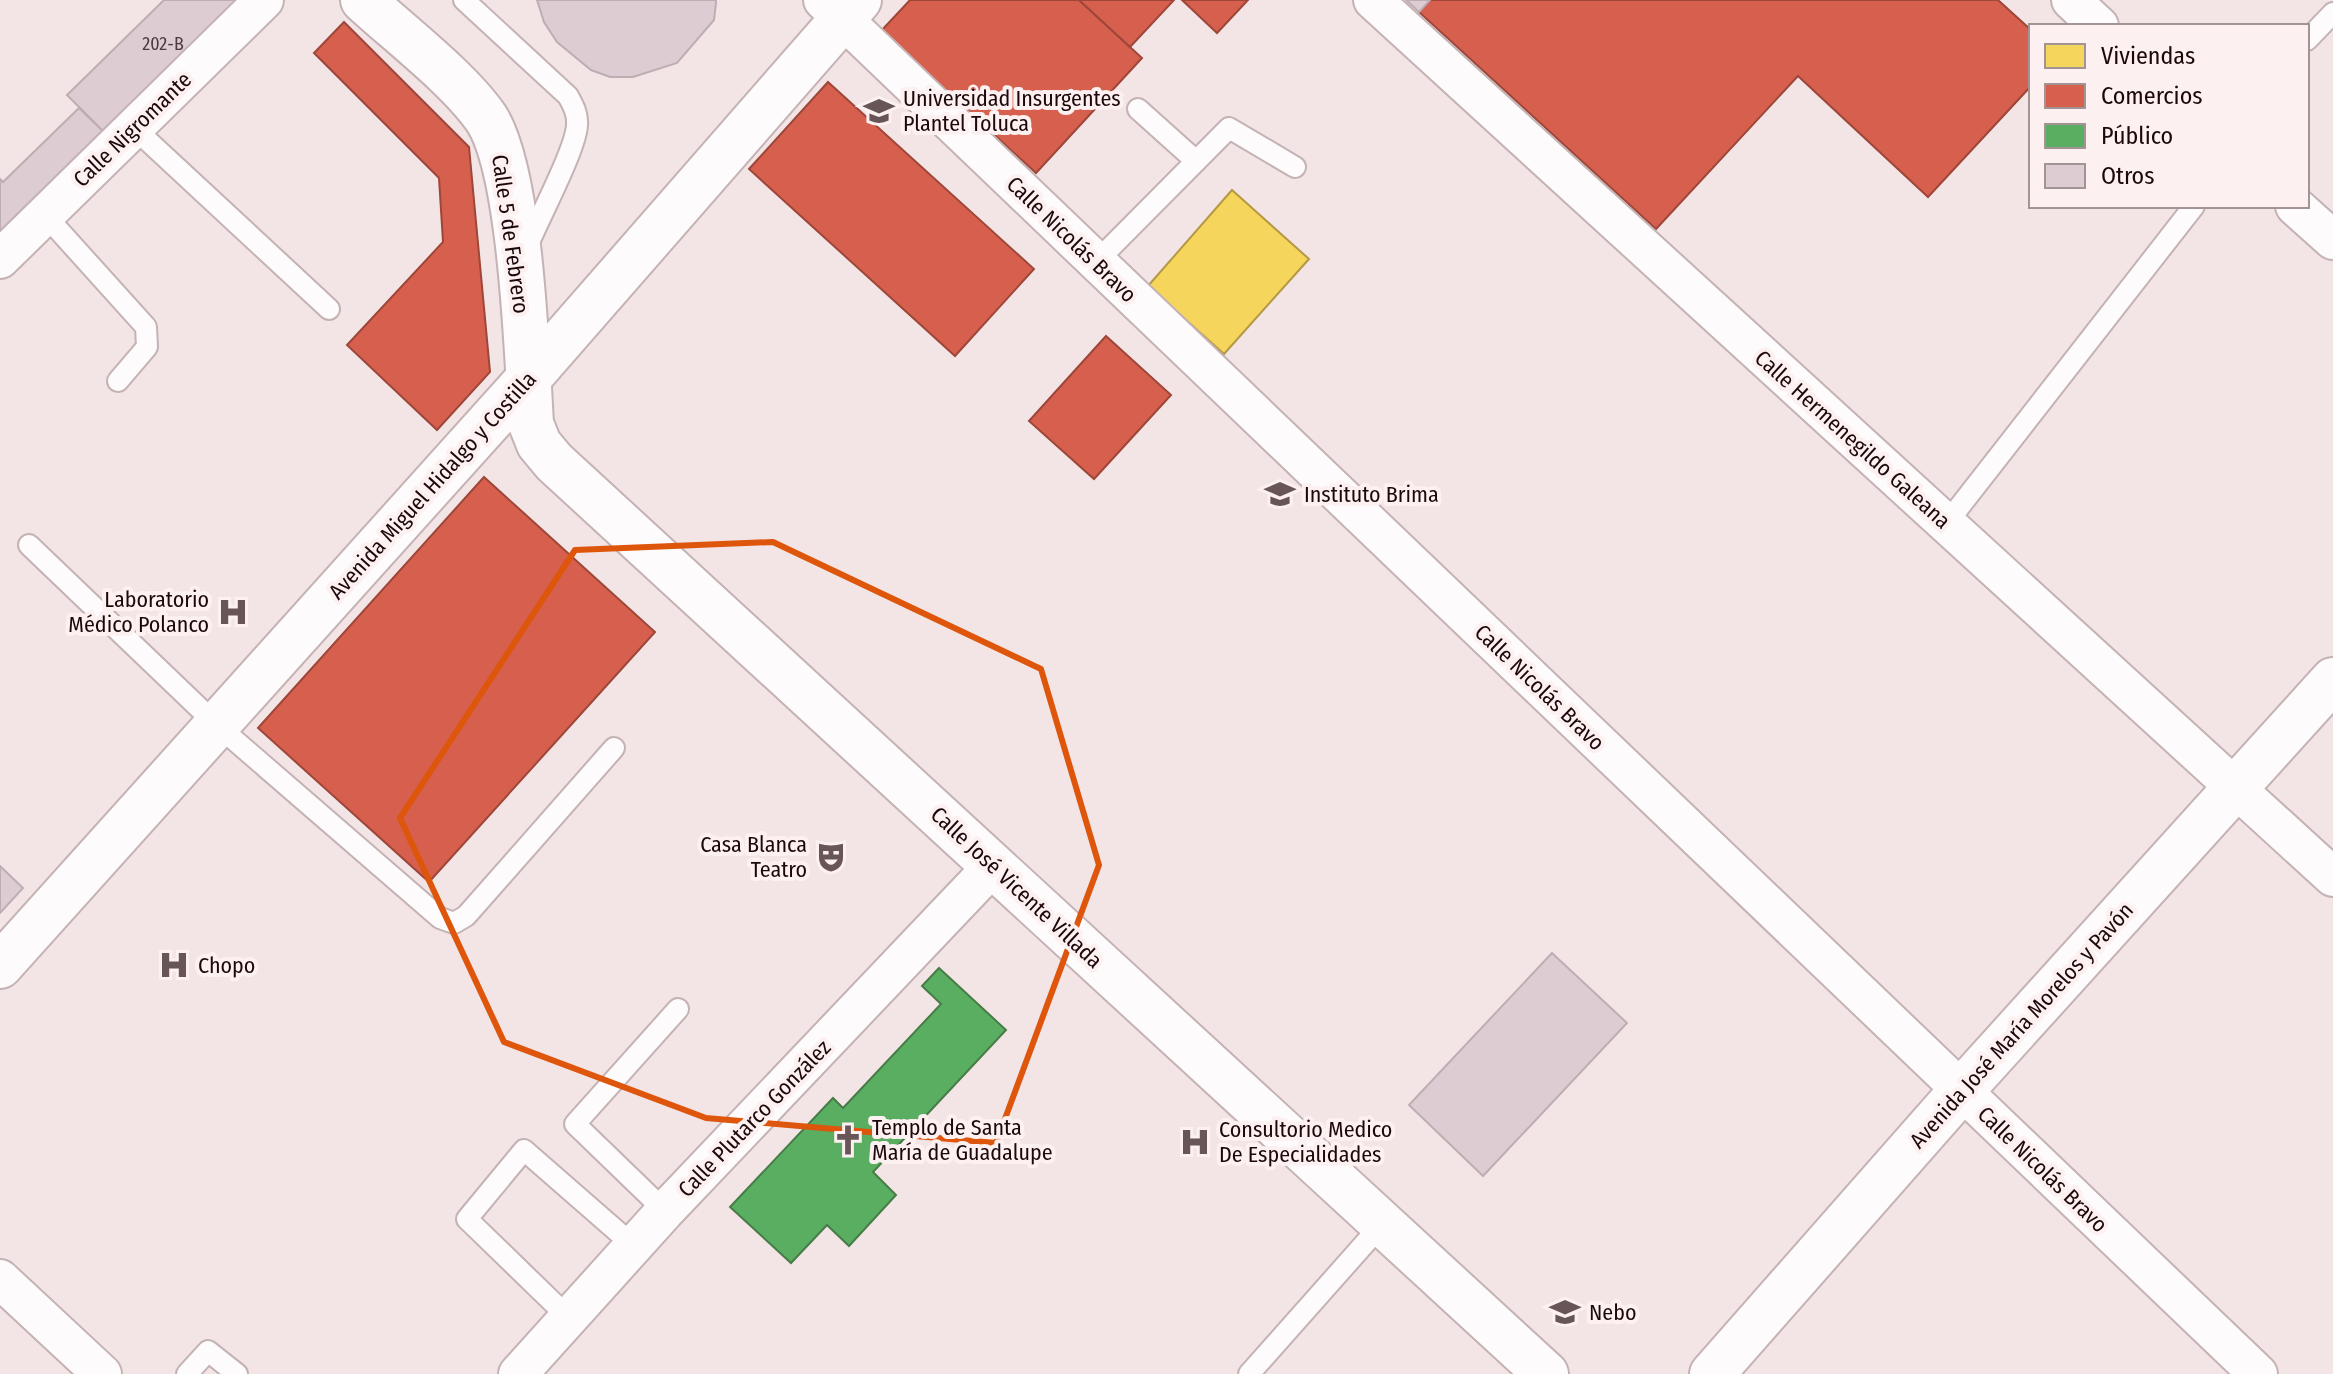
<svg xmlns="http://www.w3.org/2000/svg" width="2333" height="1374" viewBox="0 0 2333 1374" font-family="'Fira Sans Condensed',sans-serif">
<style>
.homes{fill:#f6d55c;stroke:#b59844;stroke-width:2}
.shops{fill:#d6604d;stroke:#9e4639;stroke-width:2}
.public{fill:#5aae61;stroke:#477c47;stroke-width:2}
.building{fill:#ddccd2;stroke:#beaeb3;stroke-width:2}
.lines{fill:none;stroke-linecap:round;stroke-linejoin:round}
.service-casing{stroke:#c4b2b4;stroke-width:24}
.minor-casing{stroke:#c4b2b4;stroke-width:42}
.secondary-casing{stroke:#c4b2b4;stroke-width:48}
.service{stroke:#fdfbfb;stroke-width:20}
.minor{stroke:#fdfbfb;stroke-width:38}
.secondary{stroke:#fdfbfb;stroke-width:44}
.marked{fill:none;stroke:#de550c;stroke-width:6;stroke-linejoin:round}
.labels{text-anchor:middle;stroke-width:8;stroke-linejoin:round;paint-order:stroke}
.number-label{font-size:18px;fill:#4d3a3e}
.poi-label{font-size:22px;fill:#1c080b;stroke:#fdf0f1;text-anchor:start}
.street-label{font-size:22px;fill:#1c080b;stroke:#fdf0f1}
</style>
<rect width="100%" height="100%" fill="#f3e5e6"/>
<polygon class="homes" points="1232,190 1309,259 1224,354 1148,286"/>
<g class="shops">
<polygon points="910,0 1079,0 1142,58 1036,173 881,31"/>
<polygon points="1079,0 1174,0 1130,47"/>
<polygon points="1182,0 1248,0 1217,33"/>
<polygon points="1430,0 1998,0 2031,30 2031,86 1928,197 1798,76 1656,229 1419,12"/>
<polygon points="344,22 469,147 490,372 437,430 347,345 443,242 439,178 314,53"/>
<polygon points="828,82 1034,269 955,356 749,169"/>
<polygon points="1106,336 1171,395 1094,479 1029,421"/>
<polygon points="484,477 655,632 429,882 258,728"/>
</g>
<polygon class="public" points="939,968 1006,1030 873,1172 896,1195 849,1246 827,1225 791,1263 730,1207 833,1098 843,1108 941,1004 922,986"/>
<g class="building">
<polygon points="164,0 236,0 246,9 112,140 67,95"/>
<polygon points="537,0 716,0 716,3 714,20 677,63 633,77 610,77 591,70 557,42 544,22"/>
<polygon points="1406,0 1430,0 1419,12"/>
<polygon points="79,108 112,140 0,246 0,179 3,182"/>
<polygon points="0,866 23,888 0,913"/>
<polygon points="1552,953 1627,1023 1483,1176 1409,1105"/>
</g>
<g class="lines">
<g class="service-casing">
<g id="service">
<path d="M464,0L568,96C573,105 578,114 577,125C576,149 538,220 527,247"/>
<polyline points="2307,40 2333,13"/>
<polyline points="1138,109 1196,161"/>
<polyline points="134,128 329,309"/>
<polyline points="45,215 146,327 147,347 118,381"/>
<polyline points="1096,262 1229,128 1295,167"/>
<polyline points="1946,524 2194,206"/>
<polyline points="29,545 217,725 440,918 454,923 466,916 614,748"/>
<polyline points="665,1211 575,1124 678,1009"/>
<polyline points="569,1318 467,1219 524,1150 634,1246"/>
<polyline points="187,1374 208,1351 237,1374"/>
<polyline points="1249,1374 1383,1223"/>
</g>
</g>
<g class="minor-casing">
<g id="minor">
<polyline points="823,0 2258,1374"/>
<polyline points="1373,0 2333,877"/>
<polyline points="2071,0 2099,26"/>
<polyline points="2295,206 2333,240"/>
<polyline points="0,259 264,0"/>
<polyline points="0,1279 102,1374"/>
<polyline points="518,1374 665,1211 994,865"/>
</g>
</g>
<g class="secondary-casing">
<g id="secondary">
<path d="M363,0C400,34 458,78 486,118C521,171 527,355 531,424L539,444L554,462L1546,1374"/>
<polyline points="0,966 528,379 859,0"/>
<polyline points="1712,1374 1961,1091 2333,680"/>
</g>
</g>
<use href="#service" class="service"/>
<use href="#minor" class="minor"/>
<use href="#secondary" class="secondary"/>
</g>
<path class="marked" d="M773,542L1041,669L1099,865L996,1143L706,1118L504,1042L400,818L575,550Z"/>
<defs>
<g id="university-bare" transform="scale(2.4)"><path d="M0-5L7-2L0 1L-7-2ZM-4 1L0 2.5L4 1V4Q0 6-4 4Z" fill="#675558" stroke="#fdf0f1" stroke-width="2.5" paint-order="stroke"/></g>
<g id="school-bare" transform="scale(2.4)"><path d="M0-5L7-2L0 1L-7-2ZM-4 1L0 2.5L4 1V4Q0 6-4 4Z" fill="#675558" stroke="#fdf0f1" stroke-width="2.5" paint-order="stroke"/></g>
<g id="hospital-bare" transform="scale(2.4)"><path d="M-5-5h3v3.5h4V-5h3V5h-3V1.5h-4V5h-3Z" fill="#675558" stroke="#fdf0f1" stroke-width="2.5" paint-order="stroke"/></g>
<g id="theatre-bare" transform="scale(2.4)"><path d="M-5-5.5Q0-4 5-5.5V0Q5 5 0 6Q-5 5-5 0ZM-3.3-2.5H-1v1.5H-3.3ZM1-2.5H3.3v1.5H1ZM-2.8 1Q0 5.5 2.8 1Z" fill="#675558" stroke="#fdf0f1" stroke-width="2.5" paint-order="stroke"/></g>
<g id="church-bare" transform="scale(2.4)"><path d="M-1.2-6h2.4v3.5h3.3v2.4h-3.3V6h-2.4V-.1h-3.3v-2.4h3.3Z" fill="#675558" stroke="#fdf0f1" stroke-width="2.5" paint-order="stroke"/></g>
</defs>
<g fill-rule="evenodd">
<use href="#university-bare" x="879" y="111"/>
<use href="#school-bare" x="1280" y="494"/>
<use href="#hospital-bare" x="233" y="612"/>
<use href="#theatre-bare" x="831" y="857"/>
<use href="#hospital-bare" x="174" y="965"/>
<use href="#church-bare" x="848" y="1140"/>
<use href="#hospital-bare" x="1195" y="1142"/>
<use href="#university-bare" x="1565" y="1312"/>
</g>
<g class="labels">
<g class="number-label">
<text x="163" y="50">202-B</text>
</g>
<g class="poi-label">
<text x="903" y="106">Universidad Insurgentes<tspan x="903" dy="25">Plantel Toluca</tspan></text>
<text x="1304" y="502">Instituto Brima</text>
<text x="209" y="607" text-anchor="end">Laboratorio<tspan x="209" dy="25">Médico Polanco</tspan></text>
<text x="807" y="852" text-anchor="end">Casa Blanca<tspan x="807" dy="25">Teatro</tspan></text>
<text x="198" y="973">Chopo</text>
<text x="872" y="1135">Templo de Santa<tspan x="872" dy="25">María de Guadalupe</tspan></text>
<text x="1219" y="1137">Consultorio Medico<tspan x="1219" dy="25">De Especialidades</tspan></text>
<text x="1589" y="1320">Nebo</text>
</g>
<g class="street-label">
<text transform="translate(132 129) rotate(-44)" y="8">Calle Nigromante</text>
<text transform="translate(511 234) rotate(82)" y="8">Calle 5 de Febrero</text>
<text transform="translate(1072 239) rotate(44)" y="8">Calle Nicolás Bravo</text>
<text transform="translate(1853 439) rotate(42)" y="8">Calle Hermenegildo Galeana</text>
<text transform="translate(432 485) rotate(-48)" y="8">Avenida Miguel Hidalgo y Costilla</text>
<text transform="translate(1540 687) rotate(44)" y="8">Calle Nicolás Bravo</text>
<text transform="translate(1017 887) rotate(43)" y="8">Calle José Vicente Villada</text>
<text transform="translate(2021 1025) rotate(-48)" y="8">Avenida José María Morelos y Pavón</text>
<text transform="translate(754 1118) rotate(-46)" y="8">Calle Plutarco González</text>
<text transform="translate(2043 1169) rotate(44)" y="8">Calle Nicolás Bravo</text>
</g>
</g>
<rect x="2029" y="24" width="280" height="184" fill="#fdf0f1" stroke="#a39395" stroke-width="2"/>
<rect x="2045" y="44" width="40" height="24" fill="#f6d55c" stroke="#a39395" stroke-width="2"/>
<text x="2101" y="64" font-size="24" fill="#1c080b">Viviendas</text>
<rect x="2045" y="84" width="40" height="24" fill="#d6604d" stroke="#a39395" stroke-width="2"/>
<text x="2101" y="104" font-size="24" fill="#1c080b">Comercios</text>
<rect x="2045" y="124" width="40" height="24" fill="#5aae61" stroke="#a39395" stroke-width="2"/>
<text x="2101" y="144" font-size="24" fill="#1c080b">Público</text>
<rect x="2045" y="164" width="40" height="24" fill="#ddccd2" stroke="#a39395" stroke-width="2"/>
<text x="2101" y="184" font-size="24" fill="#1c080b">Otros</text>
</svg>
